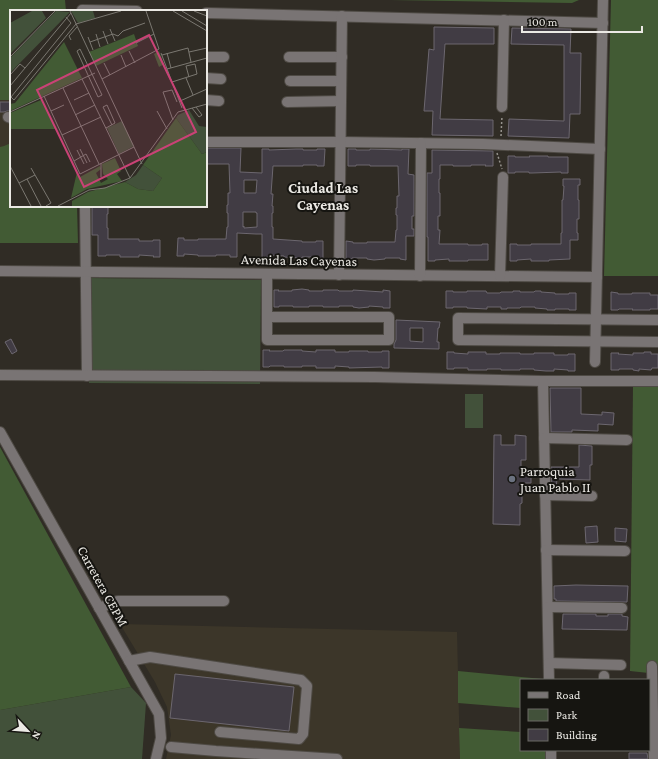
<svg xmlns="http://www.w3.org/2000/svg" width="658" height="759" viewBox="0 0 658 759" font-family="'Crimson Pro',serif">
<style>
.built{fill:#3c3629}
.green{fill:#42513a}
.forest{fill:#425b34}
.building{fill:#413c44;stroke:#6c676f;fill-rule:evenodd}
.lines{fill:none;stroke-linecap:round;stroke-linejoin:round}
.minor-casing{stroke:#4e4a44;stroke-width:12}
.path{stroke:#96938d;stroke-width:1.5;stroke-dasharray:2 2;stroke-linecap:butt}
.minor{stroke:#797474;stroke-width:10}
.worship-dot{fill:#6b7280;stroke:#161511;stroke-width:1.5}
.labels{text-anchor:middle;stroke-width:4;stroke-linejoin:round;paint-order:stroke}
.street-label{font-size:14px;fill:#ebe9e4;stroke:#161511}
.poi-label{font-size:14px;fill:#ebe9e4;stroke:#161511;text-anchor:start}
.neighbourhood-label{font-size:15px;font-weight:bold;fill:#ebe9e4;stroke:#161511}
.inset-road{fill:none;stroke:#7b7871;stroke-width:1}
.view{fill:#ca4276;fill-opacity:0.15;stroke:#ca4276;stroke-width:2}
.inset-edge{fill:none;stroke:#ebe9e4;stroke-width:2}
</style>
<rect width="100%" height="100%" fill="#302c25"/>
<g class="built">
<polygon points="0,100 11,100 11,143 4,147 0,147"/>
<polygon points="120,624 457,632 460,759 166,759 171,735 167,707 155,682"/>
</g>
<g class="green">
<polygon points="90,278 261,280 260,384 89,383"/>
<rect x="465" y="394" width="18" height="34"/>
<polygon points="131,687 146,703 142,759 0,759 0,710"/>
</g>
<g class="forest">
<polygon points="0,0 65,0 66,11 11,11 11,100 0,100"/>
<polygon points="390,0 579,0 572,3"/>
<polygon points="611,0 658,0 658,276 604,276"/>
<polygon points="11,143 11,206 77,206 78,243 0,243 0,147 4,146"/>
<polygon points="633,387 658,387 658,674 630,671"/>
<polygon points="0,447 131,687 0,710"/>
<polygon points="458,671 543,679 543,680 521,680 521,708 458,703"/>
<polygon points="459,728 521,732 521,750 545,750 545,759 460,759"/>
</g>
<g class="building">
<polygon points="434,27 494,28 494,44 445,44 440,119 493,120 493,136 432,135 433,111 424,111 429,49 434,50"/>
<polygon points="512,28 571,29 570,53 581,53 580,114 570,114 569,138 508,136 509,119 564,121 564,45 511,44"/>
<polygon points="0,102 11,102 11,111 7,111 4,112 0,112"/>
<path d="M206,148H241L240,172L262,173V149H269V150L296,149H303V150H317V149H325L324,166H317V165H303V166H273L271,194H273L272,206H273V213H272V227H273V239L302,241V242H316V241H323V258H316V257H302V258L284,257V256L270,255V257H262V234H256L237,233V257H230V255H216V256H198V255L184,254V256H177L178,238H184V240H198V239H226L227,227H228V213H227V205H228V193H230L229,164H206ZM244,180H257L256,193H244ZM243,212H256V213H257V227L244,228V226L243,227Z"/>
<polygon points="348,149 356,149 356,150 370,150 370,149 402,150 402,149 409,149 408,174 414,175 414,216 412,216 412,229 414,229 414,236 406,236 406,260 400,259 400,258 385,258 385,259 374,260 367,259 367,258 352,258 352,259 346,259 346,241 353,242 353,243 367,243 367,242 395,242 396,230 397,230 397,215 396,215 396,208 397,208 397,196 399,196 398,166 370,166 370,165 356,165 356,166 348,166"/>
<polygon points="432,150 493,151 493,166 485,166 486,165 471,165 471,166 453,166 453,165 440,165 440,179 439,179 439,193 440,193 440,216 438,216 438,230 440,230 439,244 468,244 468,245 482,245 482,244 488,244 488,260 468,260 468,261 449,261 449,259 435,260 435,261 428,261 428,237 427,237 427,173 432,173"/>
<polygon points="508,156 515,156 515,157 530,157 529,156 548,156 548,157 568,157 568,173 561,173 561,172 532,173 529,173 529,172 515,172 515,173 508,173"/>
<polygon points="563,179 580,179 580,185 578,185 578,200 579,200 579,219 577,219 577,233 578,233 578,240 570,240 570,259 549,260 549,261 531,261 531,259 517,260 517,261 510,261 510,244 517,244 517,245 531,245 531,244 561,244 561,233 562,233 562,200 563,200 564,186 563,186"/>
<polygon points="92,206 108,206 108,214 107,214 107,228 108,228 108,239 139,239 139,241 153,241 153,240 160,240 160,257 153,257 154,256 139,255 139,257 120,257 120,255 106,255 106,256 98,256 98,235 92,235"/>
<polygon points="302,289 309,290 309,291 323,291 323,290 338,290 339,291 353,291 353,290 383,292 383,290 390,291 390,308 383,308 383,307 369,306 369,307 359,308 353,307 353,306 339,306 339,307 323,307 323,306 309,306 309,307 293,307 293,306 279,306 279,307 274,307 274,290 279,290 278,291 292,291 292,290"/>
<polygon points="446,291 453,291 453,292 467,292 467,291 486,291 487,293 500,293 501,292 513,292 513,291 520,291 520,292 534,292 535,291 541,291 541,292 555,293 555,294 569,294 569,293 576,293 576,310 569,310 569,309 555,309 555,310 547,310 547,309 535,308 535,307 521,307 520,308 507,308 507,309 501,309 501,307 487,307 487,309 467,308 467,307 453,307 453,308 446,308"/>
<polygon points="611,292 618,293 618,294 632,294 632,293 650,293 650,295 658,295 658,309 650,309 650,310 632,310 633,309 619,309 618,310 611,310"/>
<path d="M396,320L440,322L439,328H438L437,342H439V349L394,348V344L396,340ZM410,328H423V342L410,341Z"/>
<polygon points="11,339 17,351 12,354 5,342"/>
<polygon points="263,350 270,350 269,351 283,351 284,350 302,350 302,351 316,352 316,350 335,350 335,352 349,352 349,351 368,351 368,352 382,352 382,351 389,351 389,368 382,368 382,367 349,368 349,367 335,366 335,368 316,368 316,366 302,366 302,367 284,367 284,366 270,366 269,367 263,367"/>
<polygon points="447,352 454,352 454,353 468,354 468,352 486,352 486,354 500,354 500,353 520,353 520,354 534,354 534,353 554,353 554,355 568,355 568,354 575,354 575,371 568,371 568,370 554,369 554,371 546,371 534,370 534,369 520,369 520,370 501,370 501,369 487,369 487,370 468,370 468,368 454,368 454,369 447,369"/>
<polygon points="644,352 651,352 651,354 658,354 658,368 652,368 651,370 639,369 639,371 633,370 633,369 619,369 619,370 611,370 611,353 619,353 618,354 633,355 633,353 644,353"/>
<polygon points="550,388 581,388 581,414 602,415 602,412 614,413 613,425 598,424 598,431 572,430 572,432 551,432"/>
<polygon points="494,435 501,435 501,445 515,445 515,435 526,436 526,460 521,460 521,474 531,474 531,483 522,483 522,503 520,504 520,525 493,524"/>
<polygon points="579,445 592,446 592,465 590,465 590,480 557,479 556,489 552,489 551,467 579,467"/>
<polygon points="597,526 598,542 586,543 585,527"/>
<polygon points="615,528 627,529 626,542 615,541"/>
<polygon points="576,585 628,586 627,602 622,602 556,601 556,599 554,599 554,586"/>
<polygon points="563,614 596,614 596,616 608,616 608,614 622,614 622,616 628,617 627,630 562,629"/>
<polygon points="175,674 294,687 289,731 170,718"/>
<polygon points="629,753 647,753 648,759 629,759"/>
</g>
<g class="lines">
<g class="minor-casing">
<g id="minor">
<polyline points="82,11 82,10 137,11"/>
<polyline points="206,13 603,23"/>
<polyline points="206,57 224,57"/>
<polyline points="289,57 342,57"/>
<polyline points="206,78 221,79"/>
<polyline points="290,81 341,81"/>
<polyline points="206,100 219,101"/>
<polyline points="287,102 341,101"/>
<polyline points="502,107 504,20"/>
<polyline points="8,117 11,118"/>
<polyline points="206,142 341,142 483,144 600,149"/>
<polyline points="85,206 87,376"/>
<polyline points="0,271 597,277"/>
<polyline points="339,275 342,16"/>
<polyline points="420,276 421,143"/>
<polyline points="500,276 503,177"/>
<polyline points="267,317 389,317 389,340 267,340 267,274"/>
<polyline points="658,320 458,318 458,340 658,342"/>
<polyline points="595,362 603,0"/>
<polyline points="0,375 375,377 543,381 658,381"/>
<polyline points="543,381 549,680"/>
<polyline points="0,432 159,714 161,738 156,759"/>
<polyline points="544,438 627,440"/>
<polyline points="545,495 592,496"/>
<polyline points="546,550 625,551"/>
<polyline points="548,607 622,608"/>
<polyline points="99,608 118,601 224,601"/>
<polyline points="129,661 150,657 301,680 307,686 303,734 299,739 220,732"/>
<polyline points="549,663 621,665"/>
<polyline points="652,666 654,759"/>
<polyline points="604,680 604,676"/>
<polyline points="171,747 216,751 337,759"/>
<polyline points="551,750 551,759"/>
</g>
</g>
<g class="path">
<polyline points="501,136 502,116"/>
<polyline points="497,153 502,169"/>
</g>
<use href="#minor" class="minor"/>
</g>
<circle class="worship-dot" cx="512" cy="479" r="4"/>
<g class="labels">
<g class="street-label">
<text transform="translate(299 260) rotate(1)" y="5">Avenida Las Cayenas</text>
<text transform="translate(103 586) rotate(61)" y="5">Carretera CEPM</text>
</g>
<g class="poi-label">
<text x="520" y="476">Parroquia<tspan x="520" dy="16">Juan Pablo II</tspan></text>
</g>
<g class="neighbourhood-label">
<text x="323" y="193">Ciudad Las<tspan x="323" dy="17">Cayenas</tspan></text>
</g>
</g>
<g transform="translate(10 10)">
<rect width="197" height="197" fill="#302c25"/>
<path d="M22,1H32L36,8L0,44V13ZM46,1L60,2L0,63V48ZM61,1H83L85,8L68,13ZM179,100L189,116L197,117V142L192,144L166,108L168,105ZM112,111L124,136L109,144L97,118ZM133,155L152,168L143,181L128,179L115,172L126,165Z" fill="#42513a"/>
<path d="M124,24L128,36L86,56L79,42ZM54,32L72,68L0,101V94L5,93ZM149,41L154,54L149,57L144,44ZM31,90L46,119H0V103ZM166,108L192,144L197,142V196H62V191L78,182L115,172L128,179L143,181L152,168L133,155ZM105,148L111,161L107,164L112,171L77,179L61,188L67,162L70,167L90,156L91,159L86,163L91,173L98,169L93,164L92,154Z" fill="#425b34"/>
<path class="inset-road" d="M60,1L132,154M163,1L197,21M172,1L197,16M184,1L197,6M100,19L105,31M93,21L98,34M86,24L90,37M78,27L83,40M61,30L59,26L67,17M80,32L103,24L108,26L113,21L135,13M126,33L144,24M70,39L92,85L88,87L67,41ZM119,41L125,53M179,42L197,38M151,43L162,72M157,43L161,58M111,45L116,57M152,45L178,38L181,52M0,47L45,1M94,53L100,65M157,59L197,48M0,65L10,54L15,58M176,68L183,85M72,69L120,168M92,69L149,39L136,1M0,76L61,3M53,78L89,154M0,86L4,90L66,14L111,1M34,86L70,164L124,137M1,87L61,13L56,7M64,90L79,83M170,91L197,79M172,98L162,72L187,64L185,54L176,56L179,67M182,98L189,107L192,105L186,97M41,101L54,95M147,101L157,119M0,102L85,63M65,105L85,95M163,110L153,82L162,80L167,92M96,118L105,113L97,95L93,97L102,115M52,125L91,107M70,139L77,153M67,140L74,154M64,151L76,144L80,152M0,156L9,173M21,158L41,193L36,196M91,167V153M17,169L31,196M21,196L9,173L25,165M48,196L79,180L95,178L120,168L168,102L197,94"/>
<path class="view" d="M139,25L186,122L74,177L27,80Z"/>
<rect width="197" height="197" class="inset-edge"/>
</g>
<rect x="520" y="679" width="130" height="72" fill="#161511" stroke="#6b6a65"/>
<rect x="528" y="692" width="20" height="6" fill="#797474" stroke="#6b6a65"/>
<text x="556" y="699" font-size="12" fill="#ebe9e4">Road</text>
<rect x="528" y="709" width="20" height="12" fill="#42513a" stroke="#6b6a65"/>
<text x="556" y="719" font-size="12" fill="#ebe9e4">Park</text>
<rect x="528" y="729" width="20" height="12" fill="#413c44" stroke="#6b6a65"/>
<text x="556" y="739" font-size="12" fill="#ebe9e4">Building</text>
<g transform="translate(28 731) rotate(116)" stroke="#161511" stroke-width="3" paint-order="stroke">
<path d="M0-3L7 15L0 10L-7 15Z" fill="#ebe9e4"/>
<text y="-6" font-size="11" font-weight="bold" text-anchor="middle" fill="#ebe9e4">N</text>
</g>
<path d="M522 26v6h120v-6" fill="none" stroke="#ebe9e4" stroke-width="2"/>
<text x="528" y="26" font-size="12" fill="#ebe9e4" stroke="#161511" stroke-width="3" paint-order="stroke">100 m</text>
</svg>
